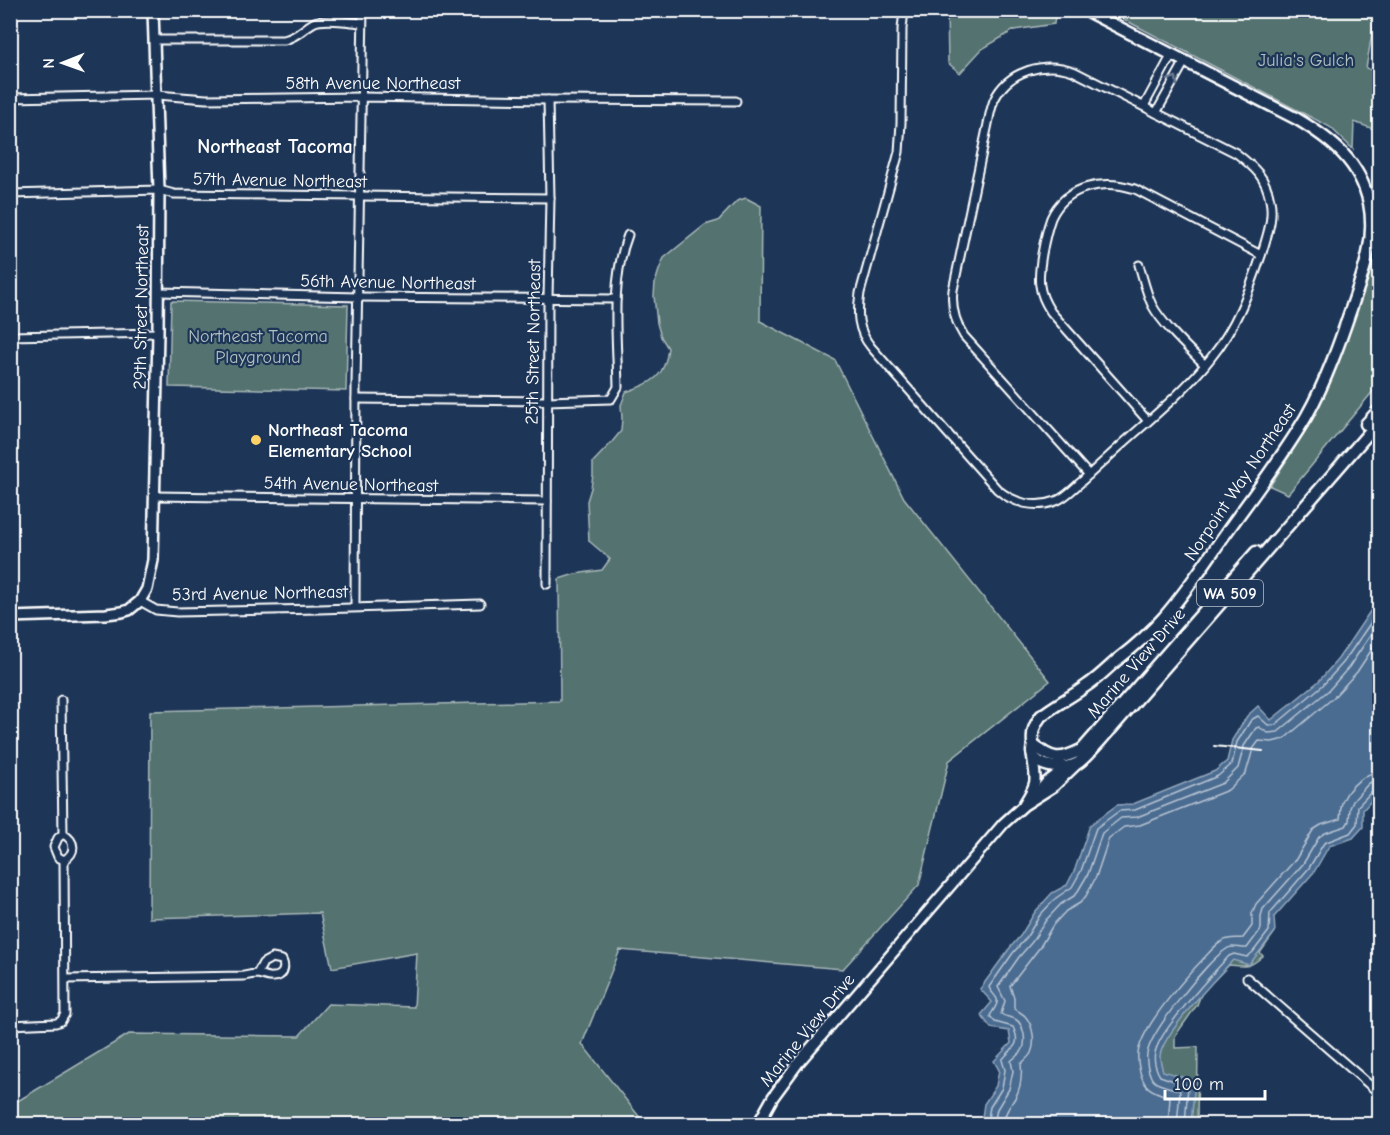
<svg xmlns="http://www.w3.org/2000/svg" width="1390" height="1135" viewBox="0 0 1390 1135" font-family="'Comic Neue',sans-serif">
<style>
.green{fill:#537270;stroke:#a9b8b8;stroke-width:1.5}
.water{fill:#4b6c91;stroke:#93a7bd;stroke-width:1.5}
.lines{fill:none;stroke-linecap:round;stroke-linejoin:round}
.shore{stroke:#b7c4d3;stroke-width:1.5}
.street-casing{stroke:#fff;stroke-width:11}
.secondary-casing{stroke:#fff;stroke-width:14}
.primary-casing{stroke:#fff;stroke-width:15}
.street{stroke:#1d3557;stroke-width:7}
.secondary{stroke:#1d3557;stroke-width:9}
.primary{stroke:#1d3557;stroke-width:10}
.rail{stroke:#fff;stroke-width:2}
.oneway{stroke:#6c7c92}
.poi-dot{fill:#ffd166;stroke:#1d3557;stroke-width:2}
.labels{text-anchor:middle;stroke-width:4.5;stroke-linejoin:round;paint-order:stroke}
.shield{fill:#1d3557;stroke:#bbc2cd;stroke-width:1.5}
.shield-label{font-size:16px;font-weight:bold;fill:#fff}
.park-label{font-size:18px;fill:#b2c0bf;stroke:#1d3557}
.street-label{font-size:18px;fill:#fff;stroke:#1d3557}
.poi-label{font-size:18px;font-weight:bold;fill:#fff;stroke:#1d3557;text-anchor:start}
.neighbourhood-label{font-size:20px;font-weight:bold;fill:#fff;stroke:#1d3557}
</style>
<rect width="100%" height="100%" fill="#1d3557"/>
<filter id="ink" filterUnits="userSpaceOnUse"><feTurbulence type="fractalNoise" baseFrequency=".0167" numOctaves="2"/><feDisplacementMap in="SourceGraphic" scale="12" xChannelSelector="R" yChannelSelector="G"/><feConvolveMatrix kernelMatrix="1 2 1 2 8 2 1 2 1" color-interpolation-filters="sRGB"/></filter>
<g filter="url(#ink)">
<g class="green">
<polygon points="1046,10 1055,15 1054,24 1014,30 982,49 960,73 948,63 947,11"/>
<polygon points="1108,11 1376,11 1366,68 1379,73 1379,131 1354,122 1353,149 1330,127"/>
<path d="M746,198L761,206L760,321L835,360L904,498L1050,681L949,761L919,885L843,969L620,950L582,1044L645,1124H11V1105L129,1034L299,1036L328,1004L414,1007L417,953L332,968L320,913L149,918L150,711L560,701L559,579L575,574L602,570L610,559L589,541L587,501L591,488L593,475V462L612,442L621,431L622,418L621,405L626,392C653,382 665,378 668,348L661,337L657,323L654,296L655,283L659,270L664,258L705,225L718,221L737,201Z"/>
<polygon points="1379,250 1379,335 1373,342 1379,361 1379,384 1288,494 1270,486 1313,419 1331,380 1372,267 1376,251"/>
<polygon points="171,301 348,305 346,391 169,387"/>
<path d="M1263,932H1275L1260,953L1263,956C1249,968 1247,967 1229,965L1202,992L1197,1005L1175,1036V1048L1198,1047L1197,1124H1116L1178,999Z"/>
</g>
<path class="water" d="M1379,598V792L1363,810V827L1353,838L1329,846L1314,872L1274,917L1275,932L1249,965L1233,960C1218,976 1160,1036 1160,1057C1160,1061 1162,1067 1163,1071L1195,1081L1191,1124H981L984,1104L996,1086L999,1070L994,1061L1011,1043L1009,1031L991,1028L981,1015L992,1002L980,989L1009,949L1021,935L1035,912L1052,893L1067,885L1075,869L1090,825L1117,805L1133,804L1215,771L1227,761L1232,740L1247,716L1258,706L1271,720L1319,681L1338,659Z"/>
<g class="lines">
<g class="shore">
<path d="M987,1124L990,1107L1002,1088L1005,1070L1002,1060C1012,1047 1022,1046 1013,1027L995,1022L990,1016C992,1011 999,1005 997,999C995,995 990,991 989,987L1013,953L1026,938L1040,915L1056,898L1072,887L1081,871L1096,828L1119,811L1135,810L1218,776L1232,764L1237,742L1251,720L1258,716L1268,725H1275L1323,685L1343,663L1380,609"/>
<path d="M994,1124L997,1109L1009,1089L1013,1071L1011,1061C1014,1058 1019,1054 1022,1051C1027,1042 1024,1024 1015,1019C1010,1017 1005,1017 1001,1014L1005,1001L998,987L1019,957L1032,942L1046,920L1061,904L1074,896L1078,891L1088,874L1102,833L1121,818L1137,817L1223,783L1238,768L1244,746L1256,728L1259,727L1268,733L1278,732L1329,690L1349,667L1380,621"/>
<path d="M1003,1124C1005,1112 1009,1108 1015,1098C1021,1088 1022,1074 1021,1064C1025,1060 1029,1057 1031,1053C1036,1042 1033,1025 1025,1016C1022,1013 1017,1011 1014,1008V998L1010,986L1040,947L1053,925L1066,911L1080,903L1086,896L1096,877L1109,838L1124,827L1140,825L1228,790L1246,773L1253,749L1259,741L1272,742L1284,739L1333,698L1357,672L1380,637"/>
<path d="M1168,1124L1170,1098C1162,1093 1152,1093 1146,1085C1140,1077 1137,1062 1138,1053C1142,1026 1185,978 1204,958C1209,953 1214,946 1221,942C1228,937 1236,939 1243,938L1252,926V913L1256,904L1296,859L1313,830L1321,825L1340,819C1341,813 1340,806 1343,800C1349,787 1365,772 1380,772"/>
<path d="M1177,1124L1180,1091C1171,1086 1156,1087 1151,1077C1148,1071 1146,1060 1147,1054C1150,1032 1206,963 1225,950C1232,944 1240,949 1247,948L1261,929V916L1263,909L1303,864L1319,837L1325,833L1346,826L1349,821L1350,808L1353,801L1368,784L1373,781H1380"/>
<path d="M1185,1124L1188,1086L1160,1076C1156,1070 1153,1060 1155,1053C1158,1040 1168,1028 1176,1017C1193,995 1210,976 1229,956L1234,954L1247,957L1253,952L1269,931L1270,913L1309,868L1324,843L1350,833L1357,824L1358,806L1373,790L1380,788"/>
</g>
<g class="street-casing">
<g id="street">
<path d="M904,10L902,29L901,123L899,152L860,293C857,313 857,330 871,347L997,489C1013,503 1035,509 1056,501C1066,497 1073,489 1081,482C1094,470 1106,459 1118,448C1150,419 1183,393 1210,359C1235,329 1250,290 1262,253C1267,235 1274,218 1270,200C1266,177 1254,167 1236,153L1073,71C1045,61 1008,70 994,100C992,106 990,112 989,119L953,290C951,307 955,322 964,336L1089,475"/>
<path d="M155,40H284C299,36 301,30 313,23C323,17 349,22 361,23"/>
<polyline points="10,98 157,95 206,99 362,97 548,100 736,101"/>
<polyline points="1144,106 1171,56"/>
<polyline points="1156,113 1184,63"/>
<polyline points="10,194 159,190 174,194 550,198"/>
<path d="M1139,265C1143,278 1146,292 1152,305C1162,324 1189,349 1205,365"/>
<polyline points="159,292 358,297 616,299"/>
<polyline points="10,336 158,333"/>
<path d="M356,399L547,401L611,399L618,387C617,338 610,281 628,235"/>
<path d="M1148,421L1051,312C1037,291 1038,278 1042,254C1044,243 1047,229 1051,218C1066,185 1104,179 1135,189L1261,255"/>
<polyline points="155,496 547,501"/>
<polyline points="547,584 548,299 550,198 548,100"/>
<polyline points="140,601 156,610 177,612 319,609 480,604"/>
<polyline points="355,607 356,384 363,10"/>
<polyline points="61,700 63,834"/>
<path d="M63,834C76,841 76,853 64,860L58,857L54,847L58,838Z"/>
<polyline points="1247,978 1380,1094"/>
<path d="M66,979L244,976C248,975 254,974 258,974C263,975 268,978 273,977C283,977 286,968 282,960L272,958L263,963L257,974"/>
<polyline points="10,1025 56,1023 61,1021 65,1014 64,860"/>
</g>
</g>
<g class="secondary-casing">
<g id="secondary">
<polyline points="10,617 106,614 122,612 129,610 140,601 147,589 153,560 158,333 159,190 153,10"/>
<polyline points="1037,794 1047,782 1067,767"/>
<path d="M1024,804C1040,779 1035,780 1032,753"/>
<polyline points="758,1124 773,1097 798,1063 1004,823 1024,805 1054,786 1078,763"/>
</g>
</g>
<g class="primary-casing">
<g id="primary">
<path d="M1085,10L1297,119C1332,140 1360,162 1369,203C1376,237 1365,268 1354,300C1341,339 1326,382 1306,417C1282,458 1253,495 1226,533C1206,561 1187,591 1164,617C1150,633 1134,647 1117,660C1107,669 1097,679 1086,686C1071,697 1055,705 1041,716C1034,725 1032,732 1033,743C1033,746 1032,749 1032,752C1036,769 1066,770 1078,763C1086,758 1103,737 1111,729L1380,420"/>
<polyline points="1366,424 1380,409"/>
<path d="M1033,745C1053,760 1059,761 1081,750"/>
<polyline points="1080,752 1256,552"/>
</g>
</g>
<use href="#street" class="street"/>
<use href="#secondary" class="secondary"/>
<use href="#primary" class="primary"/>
<polyline class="rail" points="1214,746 1263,751"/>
</g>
<defs><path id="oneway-chevron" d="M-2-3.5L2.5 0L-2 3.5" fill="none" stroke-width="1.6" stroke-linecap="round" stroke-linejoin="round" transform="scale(1.5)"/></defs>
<use class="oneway" href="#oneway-chevron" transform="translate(1174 80) rotate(-60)"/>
</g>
<circle class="poi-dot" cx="256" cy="440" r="6"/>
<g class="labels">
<rect class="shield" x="1197" y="580" width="66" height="26" rx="4.5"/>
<g class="shield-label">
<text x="1230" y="599">WA 509</text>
</g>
<g class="park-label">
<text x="1306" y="66">Julia's Gulch</text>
<text x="258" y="342">Northeast Tacoma<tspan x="258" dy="21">Playground</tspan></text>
</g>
<g class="street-label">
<text x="373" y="89">58th Avenue Northeast</text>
<text transform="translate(280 180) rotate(1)" y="6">57th Avenue Northeast</text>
<text transform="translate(388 282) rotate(1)" y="6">56th Avenue Northeast</text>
<text transform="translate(141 307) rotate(-89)" y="6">29th Street Northeast</text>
<text transform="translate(533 342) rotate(-89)" y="6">25th Street Northeast</text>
<text transform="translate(1240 482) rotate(-56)" y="6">Norpoint Way Northeast</text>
<text transform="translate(351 484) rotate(1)" y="6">54th Avenue Northeast</text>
<text transform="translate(260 593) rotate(-1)" y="6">53rd Avenue Northeast</text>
<text transform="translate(1136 663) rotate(-49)" y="6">Marine View Drive</text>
<text transform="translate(807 1030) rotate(-51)" y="6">Marine View Drive</text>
</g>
<g class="poi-label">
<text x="268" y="436">Northeast Tacoma<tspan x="268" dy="21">Elementary School</tspan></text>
</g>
<g class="neighbourhood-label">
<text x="275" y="153">Northeast Tacoma</text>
</g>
</g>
<rect width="1390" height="1135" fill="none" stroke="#1d3557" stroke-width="36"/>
<rect x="18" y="18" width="1354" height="1099" fill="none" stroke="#fff" stroke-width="2" filter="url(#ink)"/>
<g transform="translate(63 63) rotate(269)" stroke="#1d3557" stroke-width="4.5" paint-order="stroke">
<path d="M0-4.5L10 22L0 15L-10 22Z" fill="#ffffff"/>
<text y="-9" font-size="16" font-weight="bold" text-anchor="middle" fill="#ffffff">N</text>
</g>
<path d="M1165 1090v9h100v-9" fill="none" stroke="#ffffff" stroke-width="3"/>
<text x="1174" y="1090" font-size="18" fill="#ffffff" stroke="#1d3557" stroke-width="4.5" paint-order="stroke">100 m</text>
</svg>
